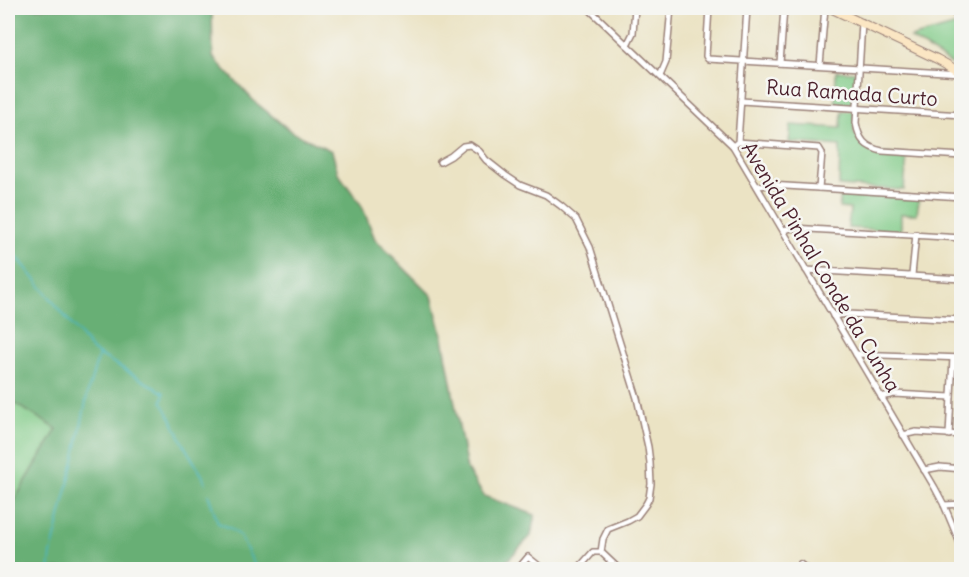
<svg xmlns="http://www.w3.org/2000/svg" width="969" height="577" viewBox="0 0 969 577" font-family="Delius,sans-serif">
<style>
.green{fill:#81cb88;stroke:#66755a;stroke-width:1.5}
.forest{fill:#68af74;stroke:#596750;stroke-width:1.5}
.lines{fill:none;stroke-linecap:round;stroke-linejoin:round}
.stream{stroke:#48b6c3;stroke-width:1.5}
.street-casing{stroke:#9a8178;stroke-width:8}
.secondary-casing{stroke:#9a8178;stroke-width:10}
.street{stroke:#fff;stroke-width:5}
.secondary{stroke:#fbe6c3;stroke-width:8}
.labels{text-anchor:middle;stroke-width:5;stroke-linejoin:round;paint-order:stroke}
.street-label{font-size:20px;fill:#4a1f2b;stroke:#f6f6f2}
</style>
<rect width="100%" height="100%" fill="#f6f6f2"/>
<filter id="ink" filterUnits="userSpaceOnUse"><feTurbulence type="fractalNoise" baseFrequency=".0167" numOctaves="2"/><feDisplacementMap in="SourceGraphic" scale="12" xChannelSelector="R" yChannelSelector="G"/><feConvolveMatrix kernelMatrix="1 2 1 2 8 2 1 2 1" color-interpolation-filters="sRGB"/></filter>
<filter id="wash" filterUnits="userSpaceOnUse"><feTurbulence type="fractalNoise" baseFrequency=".008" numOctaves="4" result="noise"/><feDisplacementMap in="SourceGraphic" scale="24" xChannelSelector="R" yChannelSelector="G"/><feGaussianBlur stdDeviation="1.35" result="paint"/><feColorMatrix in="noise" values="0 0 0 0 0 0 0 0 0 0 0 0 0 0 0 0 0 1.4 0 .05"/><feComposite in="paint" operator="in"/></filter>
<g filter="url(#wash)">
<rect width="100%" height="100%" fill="#ebe3c4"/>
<g class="green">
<polygon points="961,24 961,70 910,38"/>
<polygon points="836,71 857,72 855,104 835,103"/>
<polygon points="842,111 854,111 854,132 862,145 876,153 907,156 904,190 839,186 840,146 789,142 791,125 841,128"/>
<polygon points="841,194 919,198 917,214 901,214 901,231 848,228 850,209 839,208"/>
<polygon points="8,393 16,404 58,429 8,511"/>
</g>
<polygon class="forest" points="8,8 212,8 213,57 255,102 292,132 332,151 338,173 362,206 375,239 432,296 443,338 467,470 484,496 535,515 531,536 499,569 8,569 8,511 57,429 16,404 8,393"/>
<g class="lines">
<g class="stream">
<polyline points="10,248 92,350 164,393 162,402 173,422 185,447 202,475 206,484"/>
<polyline points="208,494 218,523 230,528 240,536 257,570"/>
<polyline points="49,570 51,554 75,456 88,391 99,354"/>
</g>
</g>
</g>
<g filter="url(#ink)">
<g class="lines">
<g class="street-casing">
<g id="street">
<polyline points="588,8 733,146 935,488 944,505 962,548"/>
<polyline points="709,8 706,56 708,59 962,74"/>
<polyline points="947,8 962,19"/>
<path d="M862,22L856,123C859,140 865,147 882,151L962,156"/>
<polyline points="627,45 633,33 635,8"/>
<polyline points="780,63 784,8"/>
<polyline points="820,65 825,8"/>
<polyline points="660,76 666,62 671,8"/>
<polyline points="741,101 962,115"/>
<polyline points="738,142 819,148 822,153 819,188"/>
<polyline points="733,146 738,142 747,8"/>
<polyline points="440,162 451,156 463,146 470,145 479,151 486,160 505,175 520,185 546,195 561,206 576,219 590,247 637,398 648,447 650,463 651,484 649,498 646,504 637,516 628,521 608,529 603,539 601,552"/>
<polyline points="757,186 770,185 962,197"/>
<polyline points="783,230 792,228 962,238"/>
<polyline points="806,270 962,279"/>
<polyline points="912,275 916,234"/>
<polyline points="833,316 847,314 962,320"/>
<polyline points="856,354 962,358"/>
<polyline points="881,397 894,394 951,397"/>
<polyline points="903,435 916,432 962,435"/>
<polyline points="949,435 953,358"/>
<polyline points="924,470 940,467 962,469"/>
<polyline points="944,505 962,504"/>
<polyline points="800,564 808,570"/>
<polyline points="517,570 528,557 544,570"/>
<polyline points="577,570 593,552 601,552 620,570"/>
</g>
</g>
<g class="secondary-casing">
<polyline id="secondary" points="830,8 937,59 962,73"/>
</g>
<use href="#street" class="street"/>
<use href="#secondary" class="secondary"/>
</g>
</g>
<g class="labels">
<g class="street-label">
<text transform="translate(852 93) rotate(4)" y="7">Rua Ramada Curto</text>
<text transform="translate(821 267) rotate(59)" y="7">Avenida Pinhal Conde da Cunha</text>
</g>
</g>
<rect width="969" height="577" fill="none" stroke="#f6f6f2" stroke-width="30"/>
</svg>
